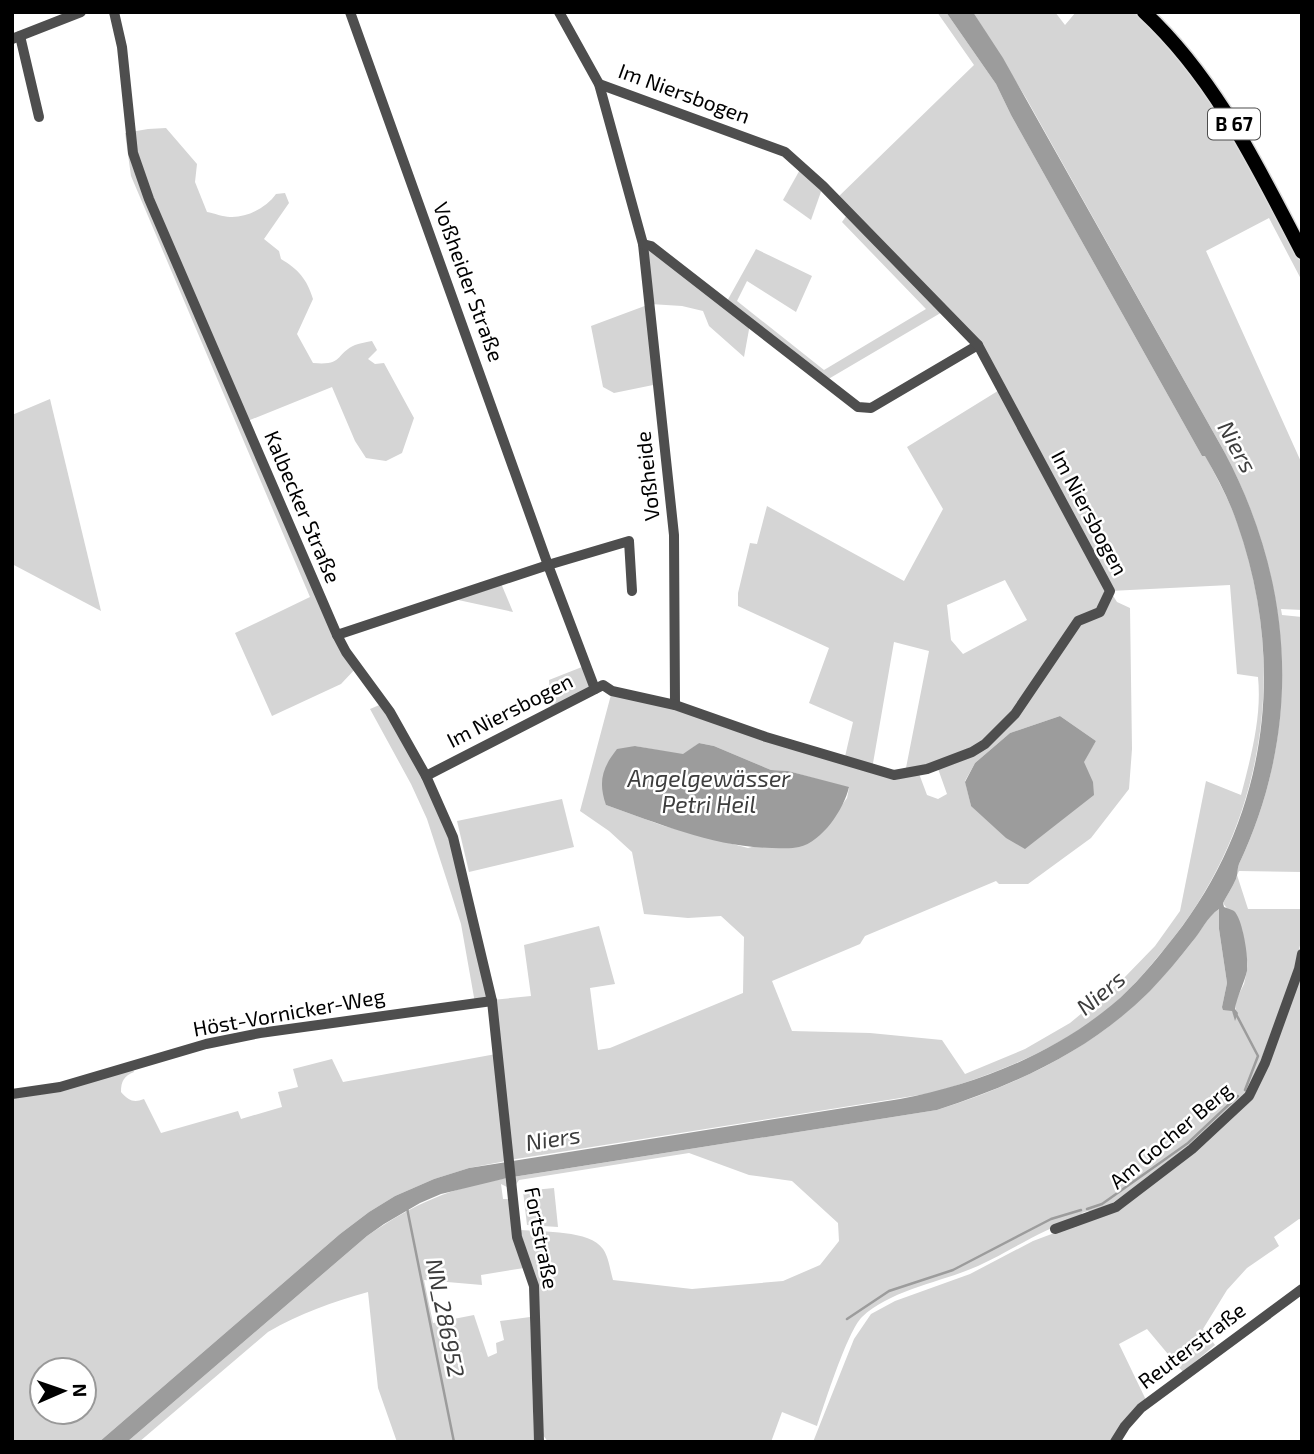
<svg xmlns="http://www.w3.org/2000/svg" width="1314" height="1454" viewBox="0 0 1314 1454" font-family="'Exo 2',sans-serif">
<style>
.green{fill:#d5d5d5;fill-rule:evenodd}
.water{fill:#9c9c9c}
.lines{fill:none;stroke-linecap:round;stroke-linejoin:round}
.stream{stroke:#9c9c9c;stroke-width:2.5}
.major-casing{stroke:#dbdbdb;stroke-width:17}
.minor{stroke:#4e4e4e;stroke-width:10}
.major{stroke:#000;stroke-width:14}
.labels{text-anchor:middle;stroke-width:5;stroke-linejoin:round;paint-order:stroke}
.shield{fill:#fff;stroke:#4c4c4c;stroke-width:2}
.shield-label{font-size:19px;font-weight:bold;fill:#000}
.street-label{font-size:21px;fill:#000;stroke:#fff}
.water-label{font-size:23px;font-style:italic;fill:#3d3d3d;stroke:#fff}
</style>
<rect width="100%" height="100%" fill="#fff"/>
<g class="green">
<path d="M937,12H946L996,84L1011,115L1202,456L1205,455C1216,477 1229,499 1237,522C1289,668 1265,827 1166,947C1147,970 1128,993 1104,1012C1054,1051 993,1075 932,1093L516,1159L469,1168L434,1179L395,1196L369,1212L340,1234L99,1442H12V1094L132,1066L134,1072C124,1076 121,1081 121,1092C129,1101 134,1103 144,1099L161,1133L238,1111L241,1119L282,1107L278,1092L298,1087L293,1069L332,1059L343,1082L496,1054L492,1001L475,1003L461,924L427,819L411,784L370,709L384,703L447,819L492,1000L531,996L524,945L599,926L615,984L590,988L598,1050L610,1048L743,993L744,937L721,916L688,918L644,914L632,852L609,831L580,811L612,691L844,761L853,722L809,703L829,648L738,606V593L750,543L757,544L767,506L904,581L943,509L907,447L1001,389L978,345L944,311L825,381L750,324L744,357L709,326L703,311L682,306L650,304L658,384L614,393L603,387L591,326L650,304L643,244L726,303L756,249L812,276L796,312L747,281L737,301L824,370L926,309L842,222L849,212L836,199L974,65ZM1005,580L1027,620L963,654L951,640L947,605ZM1230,585L1237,674L1258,677C1262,716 1251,757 1241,795L1206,781L1180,911L1155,946L1122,980L1070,1023L1025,1049L965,1074L942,1040L870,1033L792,1031L772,981L860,944L865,936L996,881L999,884H1028L1091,838L1129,789L1132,749L1130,608L1117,602L1110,591ZM894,642L929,651L905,773L872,769ZM1060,716L1096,741L1083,762L971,806L965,781L975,763L1010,733ZM699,743L714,746L771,770L788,771L849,788L847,798L826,827L748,848L664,826L606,805L635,746L683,755ZM937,766L947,794L938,799L927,795L918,771ZM42,1370H84V1412H42Z"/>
<path d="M973,12H1055L1065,25L1076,12H1137L1205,89L1302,261V281L1269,218L1206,251L1302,464V610L1281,609L1282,615L1302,617V872L1239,871L1237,875L1248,909H1302V935L1295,971L1249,1091L1191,1147L1104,1209L1094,1214L1088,1211L1082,1213L1080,1218C1043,1228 1013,1250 978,1266C942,1282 890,1290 862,1317C847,1332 825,1403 817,1426L782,1412L771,1442H548L543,1435L535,1279L520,1230C543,1232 590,1230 603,1249C609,1258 610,1270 613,1280L692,1289L783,1281L820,1265L839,1241L838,1223L792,1181L749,1175L689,1153L519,1180L515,1186L513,1177L937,1110C1016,1085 1092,1050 1150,990C1165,975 1179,959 1192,942C1201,931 1207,917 1219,909V929L1227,983L1222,1007L1232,1010L1235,1019L1236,1000L1244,984L1248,966L1242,929L1223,903C1227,895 1232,888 1236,879C1238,874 1237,869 1239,864C1303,728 1293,584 1225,453L1026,98Z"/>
<path d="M166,128L197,164L195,182L207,212C214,213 223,217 230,217C247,218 267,207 276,194L285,193L289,203L264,239L279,251L281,259C298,269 307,279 313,299L297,334L313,363C344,366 335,354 355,345C360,343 367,342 372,341L377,350L368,359L375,364L384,363L414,418L402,453L386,461L366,458L355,441L332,387L245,422L357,667L341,684L272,716L235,633L310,597L131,176L125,133L148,129Z"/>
<polygon points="802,166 823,186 811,220 783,200"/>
<polygon points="50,399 101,611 12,564 12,415"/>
<polygon points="500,581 513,612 449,598"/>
<polygon points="587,665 595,689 551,710 549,680"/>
<polygon points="562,799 574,847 469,872 457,821"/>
<polygon points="1302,970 1302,1220 1299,1219 1274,1237 1279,1246 1247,1268 1227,1290 1203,1329 1215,1345 1183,1372 1147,1329 1119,1344 1146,1400 1110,1442 813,1442 854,1339 871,1314 895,1301 970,1274 1033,1241 1118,1209 1253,1099"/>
<path d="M507,1178V1187L501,1184L503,1199H508L524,1268L481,1275L482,1285L424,1280L433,1323L474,1315L488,1357L497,1353L496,1343L504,1340L500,1321L530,1317L534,1440L531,1442H397L378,1388L368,1292C333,1302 300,1313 268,1332L139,1442H127L367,1236C415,1203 450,1188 507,1178Z"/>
<polygon points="554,1188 558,1227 527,1225 523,1191"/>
</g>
<g class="water">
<path d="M946,12H973L1003,58L1225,453C1294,584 1303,728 1239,864C1237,869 1238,874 1236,879C1232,888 1227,895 1223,903L1224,907C1227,908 1232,910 1234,911C1243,919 1249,960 1247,971C1244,984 1237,996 1235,1009L1238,1013L1235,1021L1232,1011L1223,1010L1222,1007L1227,983L1219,929V909C1207,917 1201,932 1192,942C1179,959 1165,975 1150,991C1090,1051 1017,1084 937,1110L507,1178L441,1194L420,1203L384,1224L367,1236L127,1442H99L340,1234L369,1212L395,1196L434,1179L469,1168L900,1099C972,1085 1044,1058 1103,1012C1127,994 1147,971 1166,947C1266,827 1289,670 1237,523C1229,499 1217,477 1205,456H1202L1011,115L996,84Z"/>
<polygon points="1060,716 1096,741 1084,762 1093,782 1094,795 1025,849 1006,838 971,806 965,782 975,763 1010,733"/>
<path d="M699,743L714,746L771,770L788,771L849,787C844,809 822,842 799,847C791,849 781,848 772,848C714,847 660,824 606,805C598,782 602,768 617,749L635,746L683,754Z"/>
</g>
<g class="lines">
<g class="stream">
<polyline points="1236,1014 1258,1056 1245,1090"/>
<polyline points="407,1208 454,1442"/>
<polyline points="1087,1209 1102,1204 1188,1143 1238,1096"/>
<polyline points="847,1319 889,1291 953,1270 1051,1219 1081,1210"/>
</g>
<g class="major-casing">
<path id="major" d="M1144,12C1216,79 1257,166 1302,252"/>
</g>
<g class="minor">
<polyline points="114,12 122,47 133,153 149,199 337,635 346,652 390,712 426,776 453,837 492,1001 517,1237 534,1286 539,1442"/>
<polyline points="350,12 548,565 595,689"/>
<polyline points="559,12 599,84 643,244 674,535 675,705"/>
<polyline points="20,36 39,117"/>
<polyline points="12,39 81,12"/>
<polyline points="643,244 651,246 858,407 871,408 978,345"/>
<polyline points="337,635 548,565 629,541 632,591"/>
<polyline points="426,776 603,685 612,691 675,705 766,737 894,775 927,769 972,752 985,744 1015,714 1078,621 1100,612 1110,591 978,345 823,186 785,152 599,84"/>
<polyline points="12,1094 60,1087 206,1044 260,1033 492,1001"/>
<polyline points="1055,1229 1116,1207 1192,1149 1249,1096 1265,1063 1299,969 1302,954"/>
<polyline points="1115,1442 1125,1426 1141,1408 1302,1289"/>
</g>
<use href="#major" class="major"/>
</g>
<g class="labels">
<rect class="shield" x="1208" y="108.5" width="52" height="31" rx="5"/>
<g class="shield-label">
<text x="1234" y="131">B 67</text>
</g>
<g class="street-label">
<text transform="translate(684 94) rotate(20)" y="7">Im Niersbogen</text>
<text transform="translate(468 282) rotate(70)" y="7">Voßheider Straße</text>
<text transform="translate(648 476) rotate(-96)" y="7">Voßheide</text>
<text transform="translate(302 507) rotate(67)" y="7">Kalbecker Straße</text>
<text transform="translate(1089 513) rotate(62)" y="7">Im Niersbogen</text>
<text transform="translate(510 711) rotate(-27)" y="7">Im Niersbogen</text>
<text transform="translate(289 1013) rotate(-10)" y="7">Höst-Vornicker-Weg</text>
<text transform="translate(1171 1136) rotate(-40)" y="7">Am Gocher Berg</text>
<text transform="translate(541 1238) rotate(79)" y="7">Fortstraße</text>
<text transform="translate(1192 1346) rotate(-37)" y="7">Reuterstraße</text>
</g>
<g class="water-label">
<text transform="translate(1237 447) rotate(61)" y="8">Niers</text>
<text x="709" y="787">Angelgewässer<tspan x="709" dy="26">Petri Heil</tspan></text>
<text transform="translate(1101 993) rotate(-40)" y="8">Niers</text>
<text transform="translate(553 1139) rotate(-9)" y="8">Niers</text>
<text transform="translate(445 1318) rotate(79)" y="8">NN_286952</text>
</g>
</g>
<rect width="1314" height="1454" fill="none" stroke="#000000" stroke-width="28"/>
<g transform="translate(63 1391) rotate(88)"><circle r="33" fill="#ffffff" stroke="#999999" stroke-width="2"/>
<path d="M0-5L12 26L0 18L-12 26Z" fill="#000000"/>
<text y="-10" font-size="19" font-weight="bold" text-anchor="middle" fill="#000000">N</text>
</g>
</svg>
